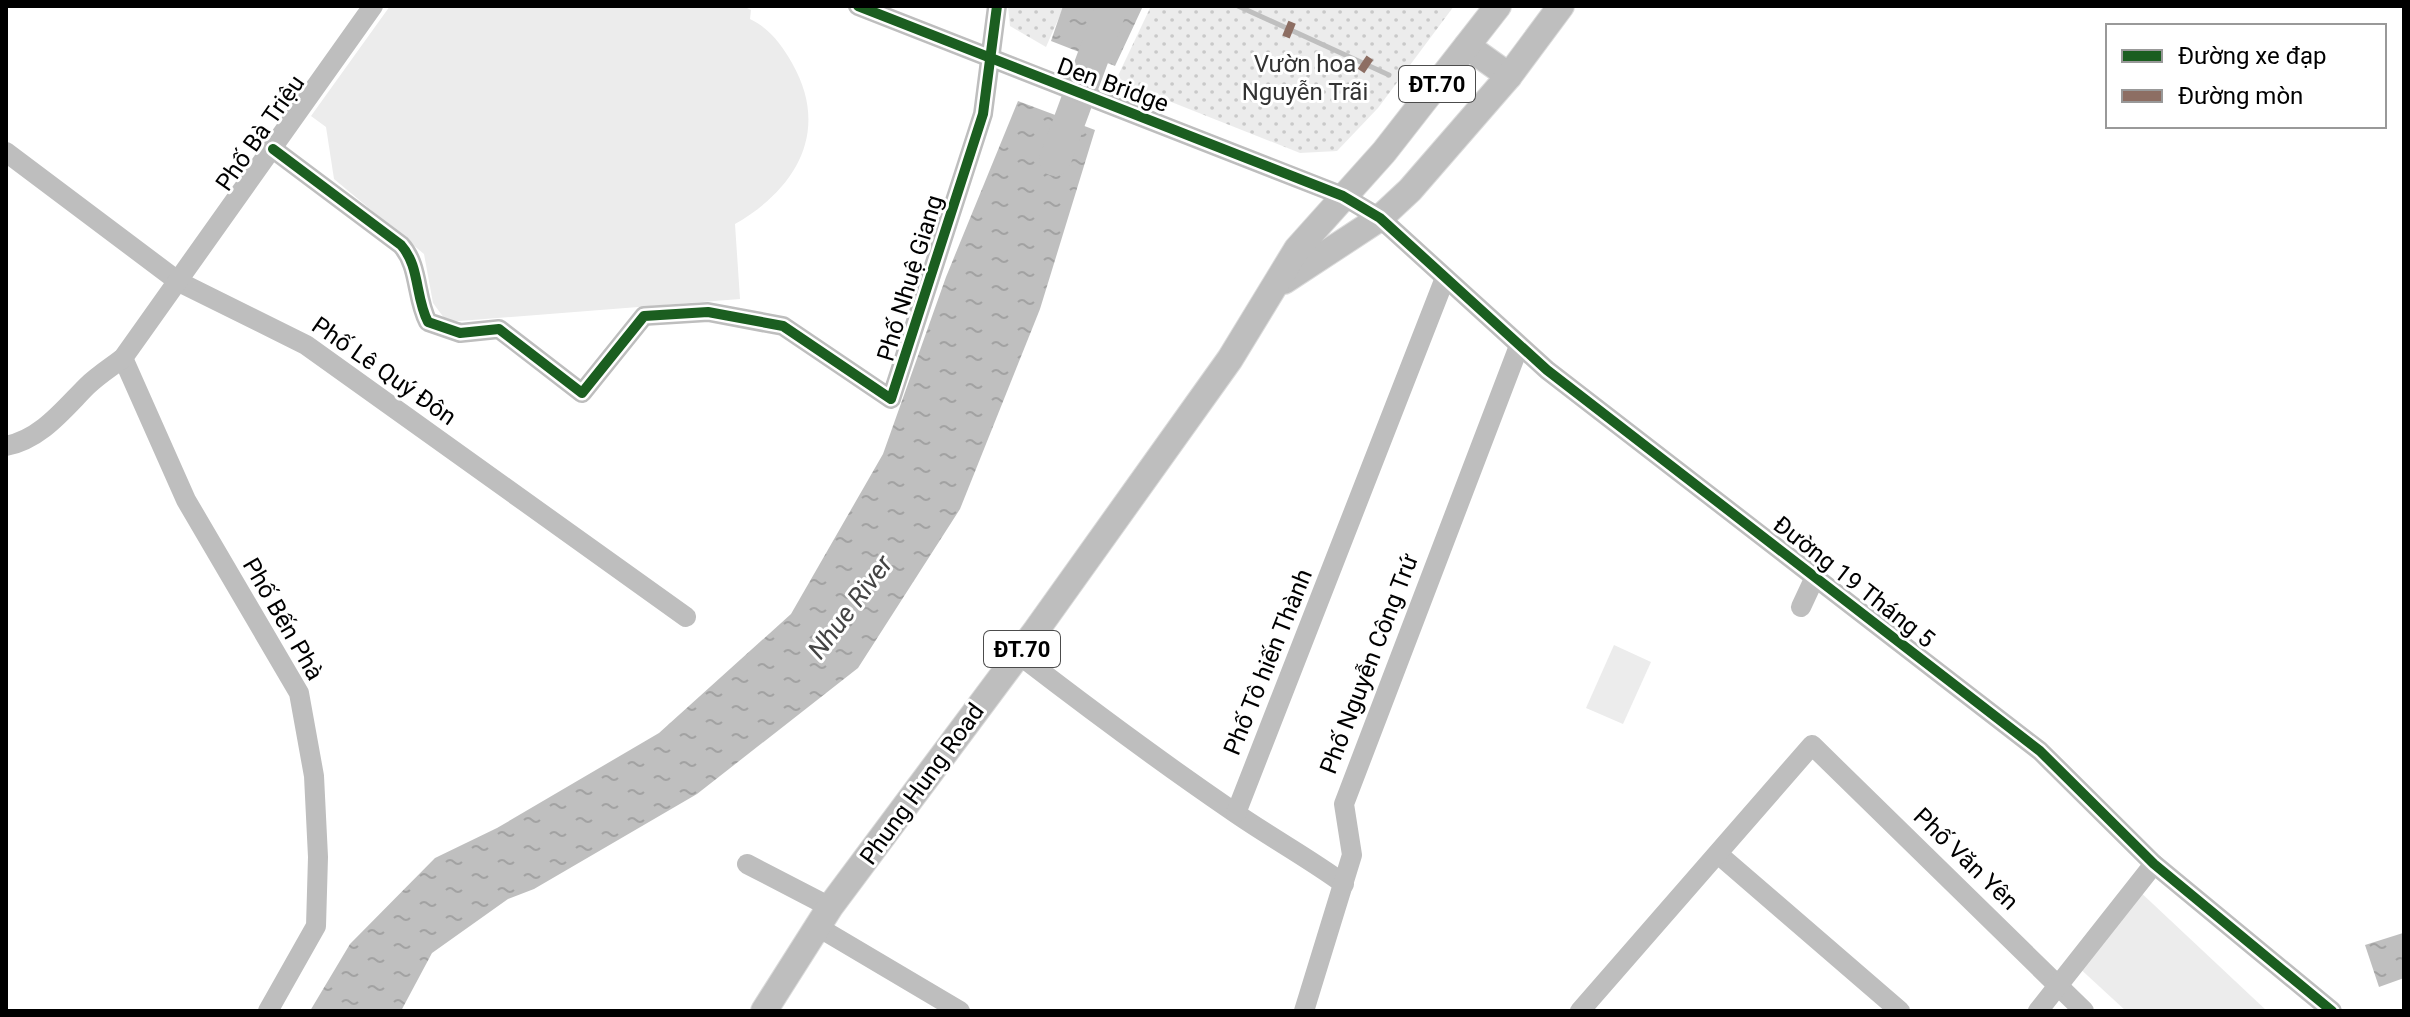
<svg xmlns="http://www.w3.org/2000/svg" width="2410" height="1017" viewBox="0 0 2410 1017" font-family="Roboto,sans-serif">
<style>
.park{fill:url(#park-dots)}
.garden{fill:#ececec}
.water{fill:url(#water-ripples)}
.lines{fill:none;stroke-linecap:round;stroke-linejoin:round}
.stream{stroke:#bfbfbf;stroke-width:5}
.river{stroke:#bfbfbf;stroke-width:32}
.major-casing{stroke:#dbdbdb;stroke-width:28}
.minor{stroke:#bebebe;stroke-width:20}
.major{stroke:#bebebe;stroke-width:26}
.quiet{stroke:#8d6e63;stroke-width:8;stroke-dasharray:16 8;stroke-linecap:butt}
.cycleway-casing{stroke:#fff;stroke-width:15}
.cycleway{stroke:#1b5e20;stroke-width:10}
.labels{text-anchor:middle;stroke-width:6;stroke-linejoin:round;paint-order:stroke}
.shield{fill:#fff;stroke:#4c4c4c;stroke-width:2}
.shield-label{font-size:22px;font-weight:bold;fill:#000}
.park-label{font-size:24px;fill:#333;stroke:#fff}
.street-label{font-size:24px;fill:#000;stroke:#fff}
.water-label{font-size:26px;font-style:italic;fill:#444;stroke:#fff}
</style>
<defs>
<pattern id="park-dots" width="8" height="8" patternUnits="userSpaceOnUse" patternTransform="scale(2)"><rect width="8" height="8" fill="#ececec"/><path d="M2 2h.1M6 6h.1" fill="none" stroke="#c9c9c9" stroke-width="1.8" stroke-linecap="round"/></pattern>
<pattern id="water-ripples" width="26" height="14" patternUnits="userSpaceOnUse" patternTransform="scale(2)"><rect width="26" height="14" fill="#bfbfbf"/><path d="M2 4q2-2 4 0t4 0M15 11q2-2 4 0t4 0" fill="none" stroke="#a2a2a2"/></pattern>
</defs>
<rect width="100%" height="100%" fill="#fff"/>
<g class="park">
<polygon points="1008,6 1064,6 1046,47 1010,26"/>
<polygon points="1151,6 1454,6 1378,108 1337,151 1300,153 1116,80"/>
</g>
<g class="garden">
<path d="M390,6H743L751,10L750,19C769,28 782,45 792,63C831,131 796,189 735,224L740,299L447,322L433,303L424,254L334,179L326,127L311,116Z"/>
<polygon points="1614,645 1651,662 1623,724 1586,708"/>
<polygon points="2137,889 2267,1011 2126,1011 2075,964"/>
</g>
<g class="water">
<polygon points="1063,6 1143,6 1115,66 1051,41"/>
<polygon points="1018,101 1095,130 1040,309 960,509 858,668 697,794 534,889 508,899 432,953 401,1011 310,1011 350,944 435,858 497,828 659,733 791,614 883,454 946,277"/>
<polygon points="2403,933 2404,978 2379,987 2365,945"/>
</g>
<g class="lines">
<polyline class="stream" points="1238,6 1389,75"/>
<polyline class="river" points="1055,160 1112,6"/>
<g class="major-casing">
<g id="major">
<polyline points="1467,46 1509,76"/>
<polyline points="1284,281 1380,218 1410,190 1509,76 1561,6"/>
<polyline points="764,1011 830,907 1035,632 1230,359 1297,249 1384,152 1498,6"/>
</g>
</g>
<g class="minor">
<polyline points="858,6 1343,196 1380,218 1547,370 2040,751 2154,864 2332,1011"/>
<path d="M273,149L401,245C420,266 415,297 428,322L460,333L499,329L582,393L644,316L708,312L783,326L891,399L983,114L997,6"/>
<polyline points="6,152 179,282 306,345 686,617"/>
<polyline points="123,358 186,500 299,693 314,776 318,857 316,926 268,1011"/>
<path d="M6,446C41,439 63,410 87,386C97,376 111,367 123,358L373,6"/>
<polyline points="1801,607 1815,577"/>
<path d="M1018,654C1088,708 1158,760 1231,810C1268,836 1307,857 1344,884"/>
<polyline points="1236,813 1445,278"/>
<polyline points="1718,854 1900,1011"/>
<polyline points="747,864 830,907"/>
<polyline points="818,927 960,1011"/>
<polyline points="1304,1011 1352,855 1344,804 1519,346"/>
<polyline points="1580,1011 1812,745 2084,1011"/>
<polyline points="2038,1011 2154,864"/>
</g>
<use href="#major" class="major"/>
<g class="quiet">
<polyline points="1286,37 1293,20"/>
<polyline points="1361,71 1371,56"/>
</g>
<g class="cycleway-casing">
<g id="cycleway">
<polyline points="858,6 1343,196 1380,218 1547,370 2040,751 2154,864 2332,1011"/>
<path d="M273,149L401,245C420,266 415,297 428,322L460,333L499,329L582,393L644,316L708,312L783,326L891,399L983,114L997,6"/>
</g>
</g>
<use href="#cycleway" class="cycleway"/>
</g>
<g class="labels">
<g class="shield">
<rect x="1399" y="66" width="76" height="36" rx="6"/>
<rect x="984" y="631" width="76" height="36" rx="6"/>
</g>
<g class="shield-label">
<text x="1437" y="92">ĐT.70</text>
<text x="1022" y="657">ĐT.70</text>
</g>
<g class="park-label">
<text x="1305" y="72">Vườn hoa<tspan x="1305" dy="28">Nguyễn Trãi</tspan></text>
</g>
<g class="street-label">
<text transform="translate(1113 85) rotate(20)" y="8">Den Bridge</text>
<text transform="translate(260 133) rotate(-55)" y="8">Phố Bà Triệu</text>
<text transform="translate(910 278) rotate(-73)" y="8">Phố Nhuệ Giang</text>
<text transform="translate(384 371) rotate(35)" y="8">Phố Lê Quý Đôn</text>
<text transform="translate(1854 582) rotate(38)" y="8">Đường 19 Tháng 5</text>
<text transform="translate(283 619) rotate(60)" y="8">Phố Bến Phà</text>
<text transform="translate(1268 662) rotate(-68)" y="8">Phố Tô hiến Thành</text>
<text transform="translate(1369 664) rotate(-69)" y="8">Phố Nguyễn Công Trứ</text>
<text transform="translate(922 784) rotate(-54)" y="8">Phung Hung Road</text>
<text transform="translate(1966 859) rotate(44)" y="8">Phố Văn Yên</text>
</g>
<g class="water-label">
<text transform="translate(850 607) rotate(-53)" y="9">Nhue River</text>
</g>
</g>
<rect width="2410" height="1017" fill="none" stroke="#000000" stroke-width="16"/>
<rect x="2106" y="24" width="280" height="104" fill="#ffffff" stroke="#999999" stroke-width="2"/>
<rect x="2122" y="50" width="40" height="12" fill="#1b5e20" stroke="#999999" stroke-width="2"/>
<text x="2178" y="64" font-size="24" fill="#000000">Đường xe đạp</text>
<rect x="2122" y="90" width="40" height="12" fill="#8d6e63" stroke="#999999" stroke-width="2"/>
<text x="2178" y="104" font-size="24" fill="#000000">Đường mòn</text>
</svg>
